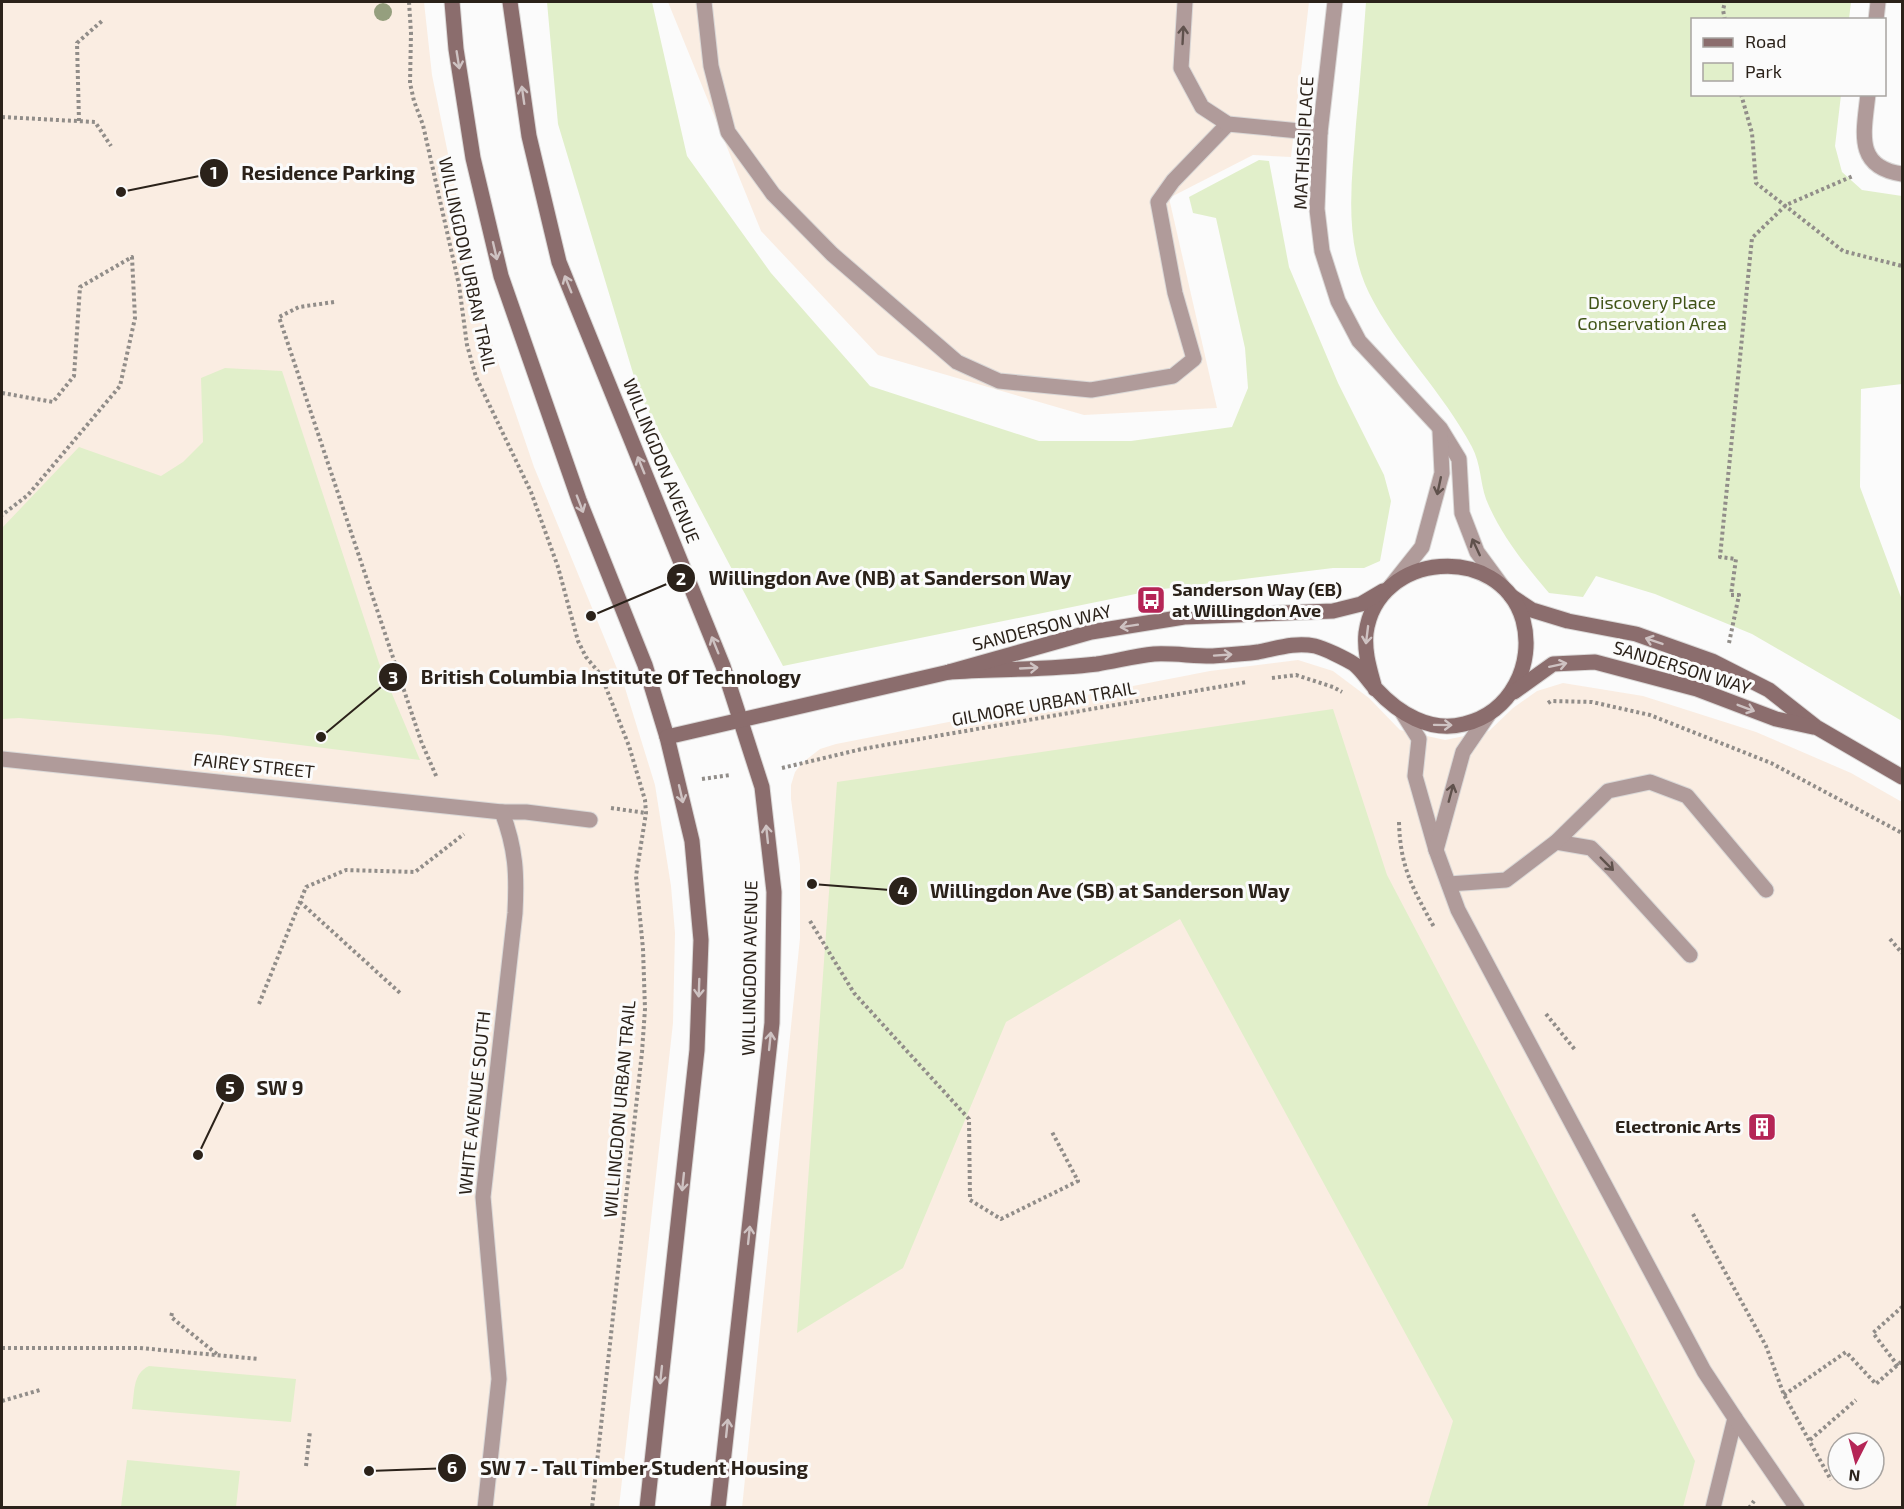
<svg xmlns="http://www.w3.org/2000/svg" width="1904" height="1509" viewBox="0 0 1904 1509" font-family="'Exo 2',sans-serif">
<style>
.built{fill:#faede2;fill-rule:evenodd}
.green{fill:#e1efca}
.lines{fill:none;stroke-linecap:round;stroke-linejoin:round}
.lane-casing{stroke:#dad8d7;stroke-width:17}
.street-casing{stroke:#dad8d7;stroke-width:17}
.secondary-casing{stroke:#dad8d7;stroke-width:17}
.path{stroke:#918d89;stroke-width:4;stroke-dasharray:3 3;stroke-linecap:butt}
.lane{stroke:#b09b9a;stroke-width:15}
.street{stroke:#b09b9a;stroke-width:15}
.secondary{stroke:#8b6d6d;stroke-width:15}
.tree{fill:#959f7e}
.oneway{stroke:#60524d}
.oneway2{stroke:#cec2c2}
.labels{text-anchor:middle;stroke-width:6;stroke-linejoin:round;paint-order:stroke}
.street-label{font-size:18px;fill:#2b221a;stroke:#fbfbfb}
.park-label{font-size:18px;fill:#415417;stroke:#fbfbfb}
.poi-label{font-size:18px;font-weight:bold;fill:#2b221a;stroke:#fbfbfb;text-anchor:start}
.leader{fill:none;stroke:#2b221a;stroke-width:2}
.callout-dot{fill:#2b221a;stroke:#fbfbfb;stroke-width:2}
.mark-label{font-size:18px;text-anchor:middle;font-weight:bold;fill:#fff}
.callout-label{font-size:20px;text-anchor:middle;font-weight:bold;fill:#2b221a;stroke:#fbfbfb;stroke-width:6;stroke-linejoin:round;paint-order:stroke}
</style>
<rect width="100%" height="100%" fill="#fbfbfb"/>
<g class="built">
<polygon points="2,2 424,2 432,75 474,282 494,350 534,467 625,688 655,785 671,886 675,933 673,1023 619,1507 2,1508"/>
<polygon points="668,2 1309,2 1291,157 1253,155 1169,198 1217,408 1084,415 878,355 761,231"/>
<path d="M1298,660L1333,671L1369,698L1400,730L1445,740L1489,731L1513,708L1537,691L1563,683L1643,696L1756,732L1851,773L1902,802V1507L742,1508L800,938V865L791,799V785L795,772L802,763L820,749L836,744L1210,671ZM1838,1443H1874V1479H1838Z"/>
</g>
<g class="green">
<polygon points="547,2 652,2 687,156 771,273 870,386 1039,441 1131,441 1232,427 1248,388 1245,348 1216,218 1193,213 1189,197 1259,160 1269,161 1289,267 1338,383 1384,475 1391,501 1380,561 1364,568 1333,568 1155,590 783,666 639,393 558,124"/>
<path d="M1366,2H1851L1849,19L1692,20V94L1841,95L1835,146L1842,172L1862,190L1902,196V384L1861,389L1860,487L1902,600V721L1752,634L1655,594L1596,576L1583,597L1549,593C1525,565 1500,534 1486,499C1480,482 1481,464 1472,447C1443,392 1397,349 1369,293C1343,239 1352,180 1356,124C1360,83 1363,42 1366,2Z"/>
<polygon points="225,368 282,371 379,663 420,760 220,735 19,718 2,719 2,528 79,447 161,476 183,462 203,442 201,378"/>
<polygon points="1333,709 1387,875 1695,1461 1683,1507 1427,1507 1453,1421 1180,919 1006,1022 903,1268 797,1333 837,782"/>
<path d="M149,1366L296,1379L291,1422L132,1409C135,1392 132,1374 149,1366Z"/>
<polygon points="127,1460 240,1471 236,1507 121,1507"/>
</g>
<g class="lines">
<g class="lane-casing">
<g id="lane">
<polyline points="704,2 711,66 728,132 773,194 832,254 957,362 999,381 1091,390 1173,376 1194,359 1175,293 1158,202 1173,181 1228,124"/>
<polyline points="1185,2 1181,68 1202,107 1228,124 1320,133"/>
<polyline points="1402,712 1419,739 1415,776 1436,850 1458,910 1704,1371 1735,1418 1713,1508"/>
<polyline points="502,812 526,812 590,820"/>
<polyline points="1556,842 1591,848 1612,869 1690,955"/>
<polyline points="1436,850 1463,752 1489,714"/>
<polyline points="1449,884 1506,880 1556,842 1608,791 1650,782 1687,796 1766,890"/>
<polyline points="1735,1418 1797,1508"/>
</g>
</g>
<g class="street-casing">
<g id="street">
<polyline points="1335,2 1320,133 1317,209 1322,251 1338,301 1359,341 1440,428 1459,459 1462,513 1477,552 1502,586"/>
<polyline points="1876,20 1878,2"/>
<path d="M1868,94C1864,132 1854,167 1902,174"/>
<polyline points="1391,586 1422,547 1442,473 1440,431"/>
<path d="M2,759L502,812C516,849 517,874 515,913L483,1197L499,1379L485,1508"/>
</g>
</g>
<g class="secondary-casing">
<g id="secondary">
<polyline points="452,2 456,49 473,158 501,276 579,500 645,665 667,737 692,841 701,940 697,1050 647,1508"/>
<polyline points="510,2 529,136 559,262 723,666 762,787 774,892 772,1023 718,1508"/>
<polyline points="1511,596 1532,610 1568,621 1636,634 1712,661 1769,690 1816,727 1902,777"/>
<path d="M949,672C998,669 1048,670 1097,664C1116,661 1135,656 1154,654C1173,653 1192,656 1211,656C1226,655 1243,654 1258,652C1278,648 1295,642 1315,646C1324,648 1346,659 1354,664C1362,670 1369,682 1376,689C1398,713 1430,733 1464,724C1511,713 1535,664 1523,620C1500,542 1377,551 1366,633C1364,653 1370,670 1375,689"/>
<polyline points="1514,692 1553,664 1595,662 1697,689 1776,719 1813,727"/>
<polyline points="667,737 949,672 1091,632 1184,617 1333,611 1361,604 1383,591"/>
</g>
</g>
<g class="path">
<polyline points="409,2 411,33 410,83 414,101 423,125 459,285 467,345 476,377 531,492 558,567 578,641 586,657 601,675 629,746 645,800 646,813 636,876 643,949 645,1009 642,1052 592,1508"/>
<polyline points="1725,20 1723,10 1725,2"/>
<polyline points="1741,94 1752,133 1756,183 1843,251 1902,266"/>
<polyline points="2,117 95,122 111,146"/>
<polyline points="79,121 77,43 103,20"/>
<polyline points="334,302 299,307 279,317 421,741 437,778"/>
<polyline points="2,393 53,402 74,376 80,287 132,257 135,318 120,386 28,495 2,515"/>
<polyline points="1729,643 1739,595 1731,595 1736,559 1720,557 1752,238 1786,205 1853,176"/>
<polyline points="1272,678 1296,675 1333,687 1342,692"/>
<polyline points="1548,703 1551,701 1592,702 1650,715 1771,763 1902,833"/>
<polyline points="782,768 862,749 1247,682"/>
<polyline points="702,779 730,775"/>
<polyline points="611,808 646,813"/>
<path d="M1399,822C1400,867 1413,889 1434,927"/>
<polyline points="300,902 400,993"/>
<polyline points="810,921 854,993 969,1119 970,1200 1001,1219 1078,1181 1051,1130"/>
<polyline points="1890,939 1902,953"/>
<polyline points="259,1004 306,887 346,870 415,872 464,834"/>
<polyline points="1546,1014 1576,1051"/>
<polyline points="1693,1214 1766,1346 1784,1395 1831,1480"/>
<polyline points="172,1313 171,1317 218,1355"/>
<polyline points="2,1348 140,1348 259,1359"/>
<polyline points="1898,1366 1873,1333 1902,1307"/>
<polyline points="1784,1395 1846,1352 1876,1384 1902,1361"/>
<polyline points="2,1401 40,1390"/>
<polyline points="1810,1440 1856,1400"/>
<polyline points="306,1466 310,1431"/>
<polyline points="1749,1508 1754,1501"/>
</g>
<use href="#lane" class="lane"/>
<use href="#street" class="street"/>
<use href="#secondary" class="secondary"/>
</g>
<circle class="tree" cx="383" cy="12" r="9"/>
<defs><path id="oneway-shaft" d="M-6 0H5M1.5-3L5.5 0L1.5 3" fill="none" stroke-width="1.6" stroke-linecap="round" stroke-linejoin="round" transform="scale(1.5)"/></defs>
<g class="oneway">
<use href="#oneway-shaft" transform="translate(1183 35) rotate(-87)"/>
<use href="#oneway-shaft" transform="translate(1439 486) rotate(102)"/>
<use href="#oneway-shaft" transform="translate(1476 547) rotate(-115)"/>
<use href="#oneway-shaft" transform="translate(1451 793) rotate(-75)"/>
<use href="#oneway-shaft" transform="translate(1607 864) rotate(45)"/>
</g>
<g class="oneway2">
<use href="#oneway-shaft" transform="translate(458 60) rotate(81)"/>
<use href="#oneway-shaft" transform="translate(523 95) rotate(-98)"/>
<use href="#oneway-shaft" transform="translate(495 251) rotate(77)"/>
<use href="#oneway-shaft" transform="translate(568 284) rotate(-112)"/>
<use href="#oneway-shaft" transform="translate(641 465) rotate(-112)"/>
<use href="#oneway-shaft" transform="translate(580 504) rotate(69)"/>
<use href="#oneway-shaft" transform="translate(1129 626) rotate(171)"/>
<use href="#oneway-shaft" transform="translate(1367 635) rotate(97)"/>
<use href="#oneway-shaft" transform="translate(1654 641) rotate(-161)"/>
<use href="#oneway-shaft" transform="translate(715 645) rotate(-112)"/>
<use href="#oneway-shaft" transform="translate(1223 655) rotate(-4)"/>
<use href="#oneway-shaft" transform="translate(1558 665) rotate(-12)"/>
<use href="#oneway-shaft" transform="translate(1029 668) rotate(-3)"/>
<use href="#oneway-shaft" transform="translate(1746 708) rotate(21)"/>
<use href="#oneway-shaft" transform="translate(1443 725) rotate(1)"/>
<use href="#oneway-shaft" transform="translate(681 794) rotate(77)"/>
<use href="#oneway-shaft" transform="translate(767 834) rotate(-96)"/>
<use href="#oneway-shaft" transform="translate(699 988) rotate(92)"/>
<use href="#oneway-shaft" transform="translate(770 1041) rotate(-84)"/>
<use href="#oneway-shaft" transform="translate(683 1182) rotate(96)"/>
<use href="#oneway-shaft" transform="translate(749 1235) rotate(-84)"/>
<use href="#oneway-shaft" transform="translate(661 1375) rotate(96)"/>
<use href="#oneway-shaft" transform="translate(727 1428) rotate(-84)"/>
</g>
<defs>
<g id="bus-square" transform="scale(1.5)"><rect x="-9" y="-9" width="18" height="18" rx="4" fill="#b52556" stroke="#fbfbfb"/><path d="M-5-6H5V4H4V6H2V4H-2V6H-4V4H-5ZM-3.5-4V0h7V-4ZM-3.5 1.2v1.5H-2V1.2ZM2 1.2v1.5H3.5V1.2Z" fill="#fff"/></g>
<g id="building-square" transform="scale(1.5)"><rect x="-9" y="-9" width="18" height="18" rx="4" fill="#b52556" stroke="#fbfbfb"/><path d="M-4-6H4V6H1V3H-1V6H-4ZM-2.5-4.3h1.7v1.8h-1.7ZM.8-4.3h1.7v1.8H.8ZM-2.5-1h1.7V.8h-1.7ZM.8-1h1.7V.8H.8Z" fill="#fff"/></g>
</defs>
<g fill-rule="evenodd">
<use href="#bus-square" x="1151" y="600"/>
<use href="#building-square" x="1762" y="1127"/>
</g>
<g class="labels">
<g class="street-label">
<text transform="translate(1304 143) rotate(-87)" y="6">MATHISSI PLACE</text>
<text transform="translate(467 264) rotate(78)" y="6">WILLINGDON URBAN TRAIL</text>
<text transform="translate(661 461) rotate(68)" y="6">WILLINGDON AVENUE</text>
<text transform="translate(1042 628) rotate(-14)" y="6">SANDERSON WAY</text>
<text transform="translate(1682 668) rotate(17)" y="6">SANDERSON WAY</text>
<text transform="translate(1044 704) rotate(-10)" y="6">GILMORE URBAN TRAIL</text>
<text transform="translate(254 766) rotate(6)" y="6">FAIREY STREET</text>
<text transform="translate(750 968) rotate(-89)" y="6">WILLINGDON AVENUE</text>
<text transform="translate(475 1103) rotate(-84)" y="6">WHITE AVENUE SOUTH</text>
<text transform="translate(620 1109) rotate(-85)" y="6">WILLINGDON URBAN TRAIL</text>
</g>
<g class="park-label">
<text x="1652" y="309">Discovery Place<tspan x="1652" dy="21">Conservation Area</tspan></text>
</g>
<g class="poi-label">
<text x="1172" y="596">Sanderson Way (EB)<tspan x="1172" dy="21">at Willingdon Ave</tspan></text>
<text x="1741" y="1133" text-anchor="end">Electronic Arts</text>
</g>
</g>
<path class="leader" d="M121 192L214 173M591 616L681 578M321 737L393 677M812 884L903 891M198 1155L230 1088M369 1471L452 1468"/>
<g class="callout-dot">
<circle cx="121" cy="192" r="6"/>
<circle cx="591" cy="616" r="6"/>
<circle cx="321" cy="737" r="6"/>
<circle cx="812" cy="884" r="6"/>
<circle cx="198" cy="1155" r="6"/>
<circle cx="369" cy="1471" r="6"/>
<circle cx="214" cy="173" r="15"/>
<circle cx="681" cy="578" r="15"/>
<circle cx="393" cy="677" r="15"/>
<circle cx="903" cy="891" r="15"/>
<circle cx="230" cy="1088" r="15"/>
<circle cx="452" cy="1468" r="15"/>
</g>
<g class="mark-label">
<text x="214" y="179">1</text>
<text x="681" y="585">2</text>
<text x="393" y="684">3</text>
<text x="903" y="897">4</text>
<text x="230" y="1094">5</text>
<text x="452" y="1474">6</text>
</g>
<g class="callout-label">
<text x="328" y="180">Residence Parking</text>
<text x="890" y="585">Willingdon Ave (NB) at Sanderson Way</text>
<text x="611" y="684">British Columbia Institute Of Technology</text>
<text x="1110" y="898">Willingdon Ave (SB) at Sanderson Way</text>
<text x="280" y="1095">SW 9</text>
<text x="644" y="1475">SW 7 - Tall Timber Student Housing</text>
</g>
<rect width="1904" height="1509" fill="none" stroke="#2b221a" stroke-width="6"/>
<rect x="1691" y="18" width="195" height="78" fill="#fbfbfb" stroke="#a8a4a1" stroke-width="1.5"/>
<rect x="1703" y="38" width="30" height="9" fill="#8b6d6d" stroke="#a8a4a1" stroke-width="1.5"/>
<text x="1745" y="48" font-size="18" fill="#2b221a">Road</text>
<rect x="1703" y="63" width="30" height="18" fill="#e1efca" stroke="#a8a4a1" stroke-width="1.5"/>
<text x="1745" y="78" font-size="18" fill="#2b221a">Park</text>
<g transform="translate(1856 1461) rotate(186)"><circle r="28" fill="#fbfbfb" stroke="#a8a4a1" stroke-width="1.5"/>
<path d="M0-4.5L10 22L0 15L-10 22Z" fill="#b52556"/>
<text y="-9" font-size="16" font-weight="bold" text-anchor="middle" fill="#2b221a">N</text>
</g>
</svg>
